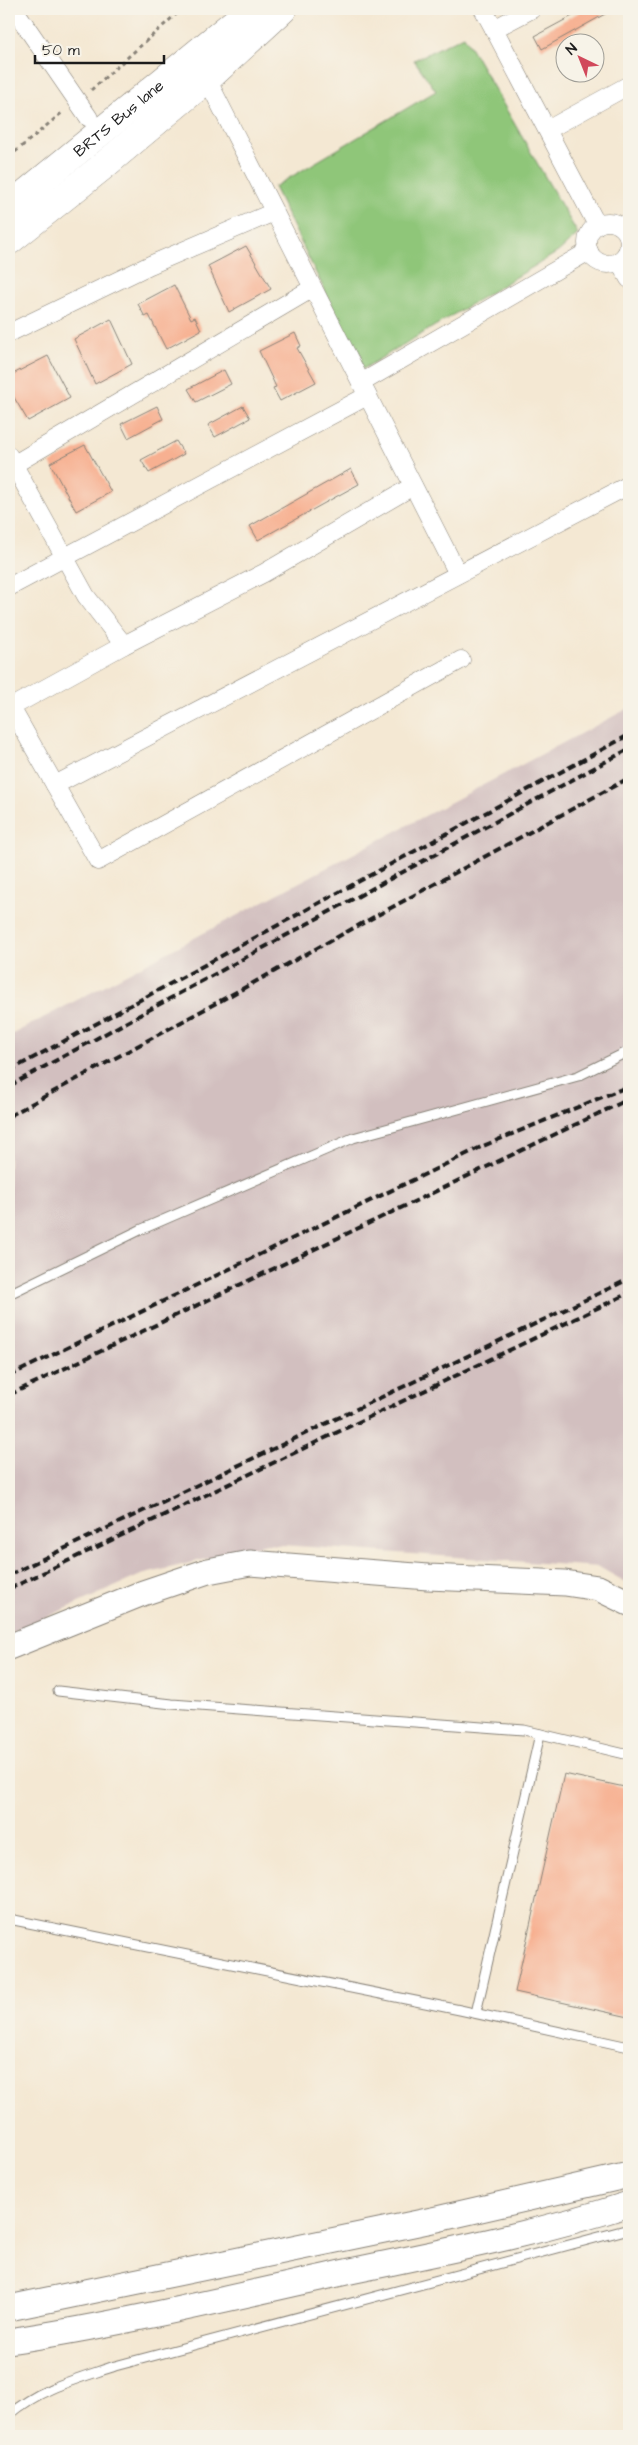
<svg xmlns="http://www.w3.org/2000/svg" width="638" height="2445" viewBox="0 0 638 2445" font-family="'Architects Daughter',sans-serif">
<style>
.industrial{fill:#d2bfbf}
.green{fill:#8fc679;stroke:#56714a}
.building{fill:#f7b091}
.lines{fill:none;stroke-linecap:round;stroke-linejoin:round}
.lane-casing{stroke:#888278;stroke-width:11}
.street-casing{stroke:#888278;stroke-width:19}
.secondary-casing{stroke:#888278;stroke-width:27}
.primary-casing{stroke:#888278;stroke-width:29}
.path{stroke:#888278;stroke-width:3;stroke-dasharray:4 4;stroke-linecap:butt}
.lane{stroke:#fff;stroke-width:9}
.street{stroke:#fff;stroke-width:18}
.secondary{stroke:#fff;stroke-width:25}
.primary{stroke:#fff;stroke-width:28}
.rail{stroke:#1c1c1c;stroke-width:4;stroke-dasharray:8 4;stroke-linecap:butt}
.labels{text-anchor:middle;stroke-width:5;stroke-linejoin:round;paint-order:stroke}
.street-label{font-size:16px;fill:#1c1c1c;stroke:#f7f3e8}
</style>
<rect width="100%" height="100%" fill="#f7f3e8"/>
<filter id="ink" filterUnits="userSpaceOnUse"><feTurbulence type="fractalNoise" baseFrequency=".02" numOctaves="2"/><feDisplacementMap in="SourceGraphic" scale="10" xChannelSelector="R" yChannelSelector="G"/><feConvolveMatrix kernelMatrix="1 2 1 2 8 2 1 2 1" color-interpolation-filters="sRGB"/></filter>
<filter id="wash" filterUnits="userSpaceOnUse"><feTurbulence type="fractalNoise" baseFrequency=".0096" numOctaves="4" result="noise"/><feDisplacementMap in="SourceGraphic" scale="20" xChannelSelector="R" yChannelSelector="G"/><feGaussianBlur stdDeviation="1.12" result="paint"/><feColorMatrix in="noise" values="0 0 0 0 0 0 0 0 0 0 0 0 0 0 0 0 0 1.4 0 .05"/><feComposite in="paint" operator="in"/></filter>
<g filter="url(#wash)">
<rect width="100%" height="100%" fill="#f4e8d3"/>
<polygon class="industrial" points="629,708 629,1584 599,1567 267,1544 141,1575 9,1634 9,1036"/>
<polygon class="green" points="464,36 578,234 558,252 363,369 274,187 436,91 414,60"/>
<g id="blocks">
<g class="building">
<polygon points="585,9 614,9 542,49 535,36"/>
<polygon points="246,246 271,289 229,312 208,266"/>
<polygon points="174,285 191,319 195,317 201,330 166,349 149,315 145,317 138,304"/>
<polygon points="111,319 132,364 95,384 74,339"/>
<polygon points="295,333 301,346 297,348 316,382 280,401 273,388 276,387 259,351"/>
<polygon points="48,356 70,398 28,421 9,389 9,376"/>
<polygon points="224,370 231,384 196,402 188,389"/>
<polygon points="157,406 163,419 128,438 121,424"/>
<polygon points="243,406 250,418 215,437 208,425"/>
<polygon points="176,441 184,454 149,473 141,460"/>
<polygon points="85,445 111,492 76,511 50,463"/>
<polygon points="351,469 359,484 258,540 250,526"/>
<polygon points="564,1774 629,1788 629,2017 515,1992"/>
</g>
</g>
</g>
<g filter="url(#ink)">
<use href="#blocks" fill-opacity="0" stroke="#888278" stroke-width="1"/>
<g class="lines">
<g class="lane-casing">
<g id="lane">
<polyline points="9,1294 140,1230 353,1138 578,1076 629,1051"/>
<polyline points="58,1691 172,1704 524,1730 629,1755"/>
<polyline points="9,1919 460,2010 629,2047"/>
<polyline points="476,2013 540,1734"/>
<path d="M9,2415C40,2388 77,2379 115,2366L629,2229"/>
</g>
</g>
<g class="street-casing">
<g id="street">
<polyline points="14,9 89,118"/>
<polyline points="483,9 494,29"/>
<polyline points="532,9 494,29 597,225"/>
<polyline points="207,79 458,574"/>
<polyline points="549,129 629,85"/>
<circle cx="608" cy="243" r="21"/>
<polyline points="619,261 629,279"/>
<polyline points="9,333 150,265 274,212"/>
<polyline points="361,383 589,251"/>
<polyline points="9,456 86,596 124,645"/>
<polyline points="13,465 313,288"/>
<polyline points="413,486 264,573 124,645 15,705 13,711 98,861 461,660"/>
<polyline points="9,587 367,396"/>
<polyline points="55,785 629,485"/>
</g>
</g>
<g class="secondary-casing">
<g id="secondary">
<polyline points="9,1647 143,1593 208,1571 250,1563 428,1577 565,1583 598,1588 629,1603"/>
<polyline points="9,2308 437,2219 629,2175"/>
<path d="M9,2341C122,2324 234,2297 346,2272C441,2252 537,2234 629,2204"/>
</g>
</g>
<g class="primary-casing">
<g id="primary">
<path id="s1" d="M9,207L251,9"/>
<polyline points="9,241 102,167 207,79 283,9"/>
</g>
</g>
<g class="path">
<polyline points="91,90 182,9"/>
<polyline points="9,157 64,111"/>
</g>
<use href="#lane" class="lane"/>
<use href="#street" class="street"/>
<use href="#secondary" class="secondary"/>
<use href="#primary" class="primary"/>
<g class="rail">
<polyline points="9,1071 629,735"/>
<polyline points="9,1086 629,749"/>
<polyline points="9,1116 629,778"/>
<polyline points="9,1376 483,1146 629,1086"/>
<polyline points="9,1395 629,1099"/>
<polyline points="9,1575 629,1279"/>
<polyline points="9,1589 629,1293"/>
</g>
</g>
</g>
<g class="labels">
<g class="street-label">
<text dy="6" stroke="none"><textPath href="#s1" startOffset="141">BRTS Bus lane</textPath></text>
</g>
</g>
<rect width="638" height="2445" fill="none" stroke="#f7f3e8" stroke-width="30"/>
<g transform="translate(580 58) rotate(317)"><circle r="24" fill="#f7f3e8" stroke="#9f9d96"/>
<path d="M0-4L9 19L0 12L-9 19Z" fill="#d1495b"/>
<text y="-8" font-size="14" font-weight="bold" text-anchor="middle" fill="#1c1c1c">N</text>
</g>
<path d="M35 55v8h129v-8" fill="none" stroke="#1c1c1c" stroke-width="2.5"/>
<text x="42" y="55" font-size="15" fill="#1c1c1c" stroke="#f7f3e8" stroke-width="4" paint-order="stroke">50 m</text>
</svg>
